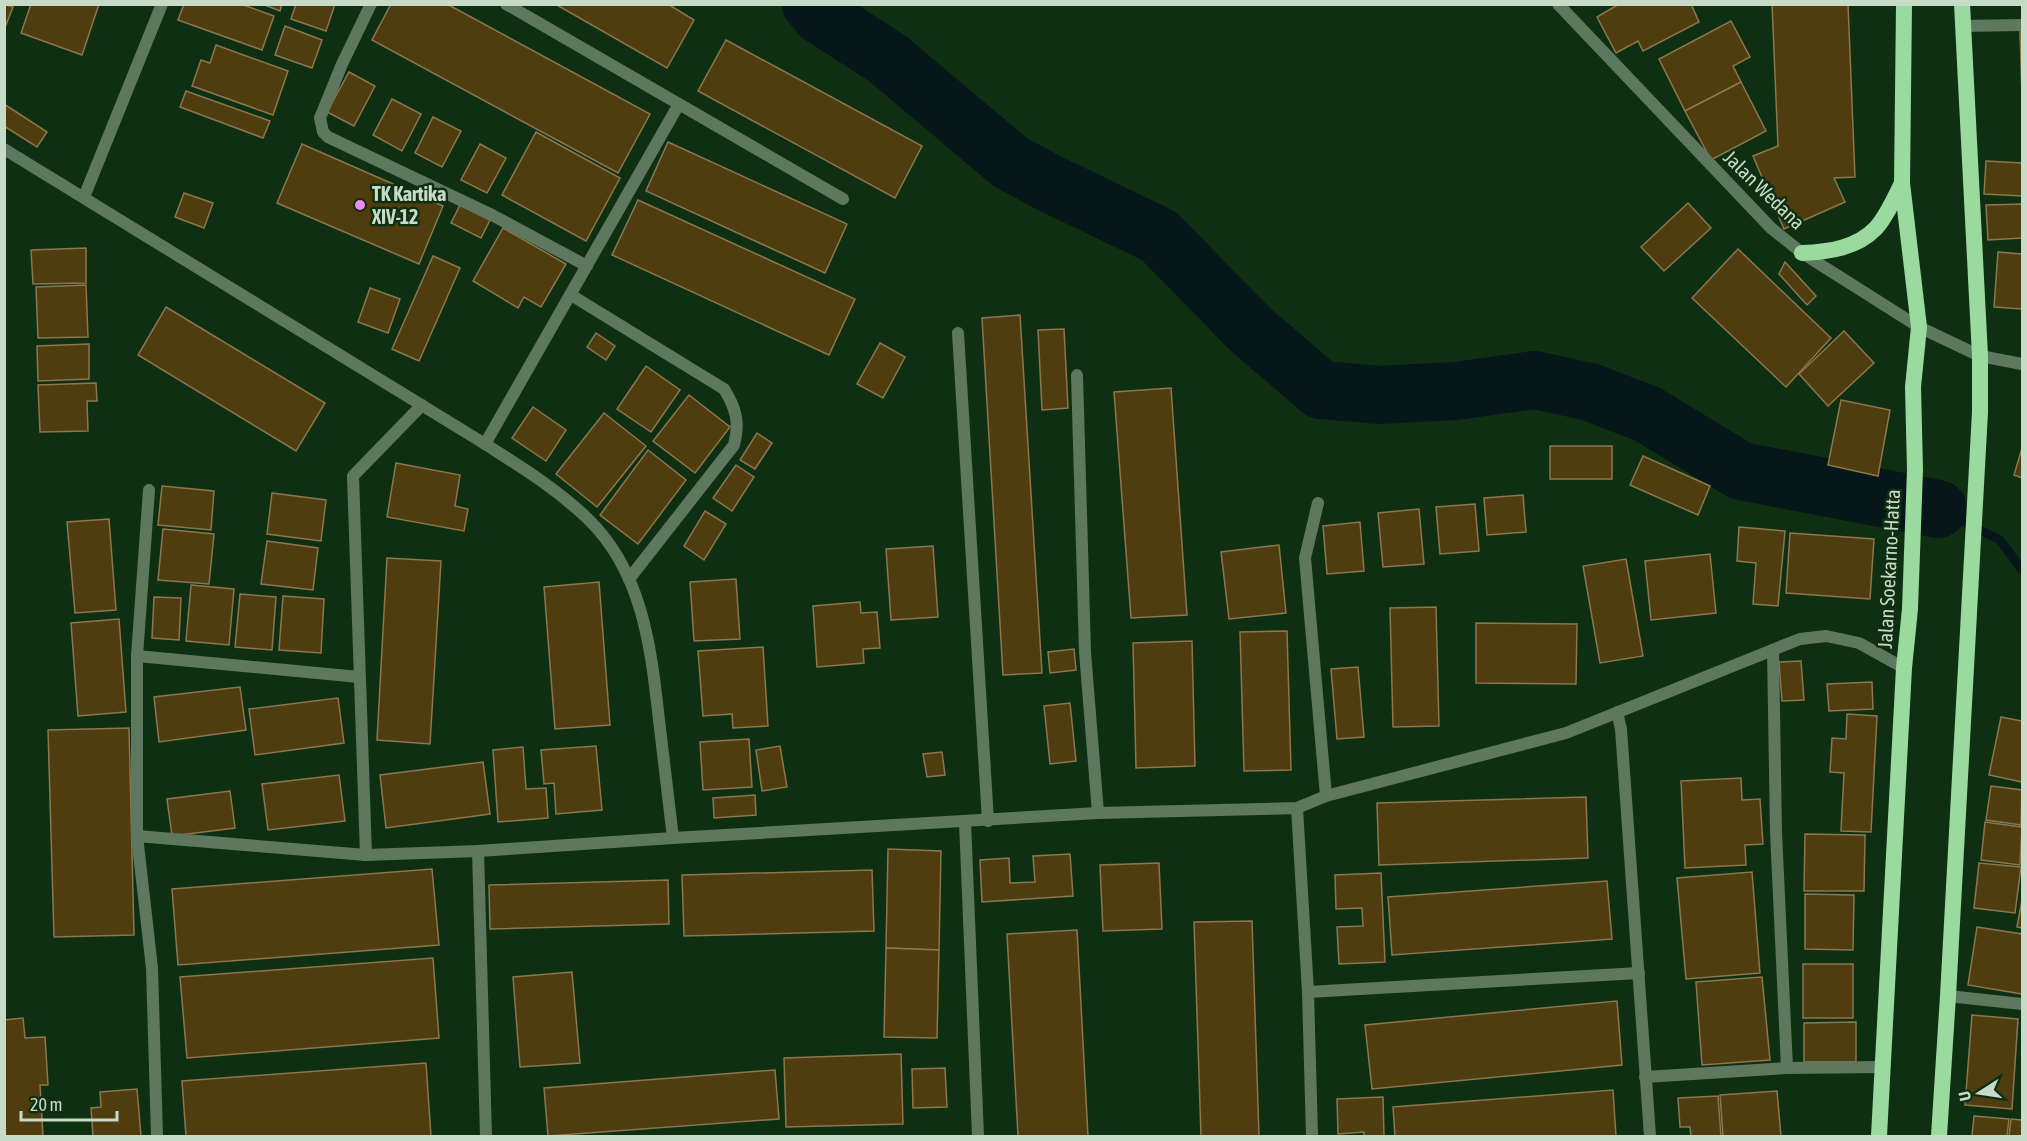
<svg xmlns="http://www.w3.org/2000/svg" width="2027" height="1141" viewBox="0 0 2027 1141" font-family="'Asap Condensed',sans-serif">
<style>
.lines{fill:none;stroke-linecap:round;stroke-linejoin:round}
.stream{stroke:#071618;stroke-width:9}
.river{stroke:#071618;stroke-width:58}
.building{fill:#503d0f;stroke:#8a774e;stroke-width:1.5}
.minor{stroke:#5d785e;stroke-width:12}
.tertiary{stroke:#5d785e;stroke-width:12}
.trunk{stroke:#9bda9e;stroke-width:16}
.poi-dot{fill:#f18af4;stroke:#0f2f13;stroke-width:2}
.labels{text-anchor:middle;stroke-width:5;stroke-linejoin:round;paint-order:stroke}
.street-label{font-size:20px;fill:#c8dac8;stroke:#0f2f13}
.poi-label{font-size:20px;font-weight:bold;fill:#c8dac8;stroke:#0f2f13;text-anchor:start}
</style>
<rect width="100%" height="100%" fill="#0f2f13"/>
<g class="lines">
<polyline class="stream" points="1938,509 2000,540 2022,570"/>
<polyline class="river" points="811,4 820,15 888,59 1010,162 1049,183 1159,236 1250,329 1321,390 1380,395 1455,391 1535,380 1590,392 1647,414 1741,471 1938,509"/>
</g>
<g class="building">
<polygon points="4,4 13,7 4,30"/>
<polygon points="31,4 99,4 82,55 21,33"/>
<polygon points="184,4 241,4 274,16 262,50 178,20"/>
<polygon points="262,4 282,4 280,11"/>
<polygon points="296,4 335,4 326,31 291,19"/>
<polygon points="391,4 447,4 650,114 618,173 372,40"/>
<polygon points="555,4 668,4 694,20 667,68"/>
<polygon points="1619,4 1691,4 1699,22 1643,51 1638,41 1616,53 1597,17"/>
<polygon points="1772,4 1848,4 1855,177 1834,178 1845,202 1784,229 1753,156 1778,146"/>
<polygon points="1731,21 1750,57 1733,66 1741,82 1685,111 1659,59"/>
<polygon points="285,26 322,40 312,68 275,55"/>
<polygon points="2020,32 2022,32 2022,96"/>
<polygon points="726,40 922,146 895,198 698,91"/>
<polygon points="216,45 288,71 273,115 192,86 201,60 210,63"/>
<polygon points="349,72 375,86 354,126 327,112"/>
<polygon points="1741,82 1766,131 1711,160 1685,111"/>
<polygon points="186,91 270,121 263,138 180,107"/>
<polygon points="392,99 421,114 402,151 373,135"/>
<polygon points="4,104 47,132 37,147 4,126"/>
<polygon points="433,117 461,131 442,167 415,153"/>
<polygon points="536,132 620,178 586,241 502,195"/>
<polygon points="668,142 847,224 825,273 646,191"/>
<polygon points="302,144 443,206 419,264 277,203"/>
<polygon points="480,144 506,158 487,193 461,180"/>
<polygon points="1986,161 2022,163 2022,196 1984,194"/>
<polygon points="184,193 213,203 204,228 175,217"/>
<polygon points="638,200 855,299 829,355 612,255"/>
<polygon points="1688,203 1711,228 1664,271 1641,247"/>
<polygon points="2022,204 2022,238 1988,240 1986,205"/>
<polygon points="460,205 490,220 481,238 451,223"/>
<polygon points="503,228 566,264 541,307 524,297 518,308 473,281"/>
<polygon points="86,248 86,283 33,284 31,250"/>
<polygon points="1738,249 1831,338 1786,387 1692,298"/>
<polygon points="1998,252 2022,254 2022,309 1994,307"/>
<polygon points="433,256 460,268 419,361 392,349"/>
<polygon points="1785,262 1816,296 1807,305 1779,274"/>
<polygon points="86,285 88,337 38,338 36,287"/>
<polygon points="370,288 400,299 388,333 358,322"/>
<polygon points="166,307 325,403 296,451 138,355"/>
<polygon points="1020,315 1042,673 1003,675 982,318"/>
<polygon points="1064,329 1068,408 1042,410 1038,330"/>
<polygon points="1844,331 1874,363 1828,406 1799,374"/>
<polygon points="596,333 615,346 606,360 587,347"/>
<polygon points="880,343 905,357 883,398 857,384"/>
<polygon points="89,344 89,379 38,381 37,346"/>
<polygon points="646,366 680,390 651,432 617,409"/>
<polygon points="96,383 97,401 87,401 88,431 40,432 38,385"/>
<polygon points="1171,388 1187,615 1131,618 1114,392"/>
<polygon points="689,395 730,427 695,473 653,441"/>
<polygon points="1841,400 1890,410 1878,476 1828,465"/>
<polygon points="533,407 566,430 546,461 512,438"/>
<polygon points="604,413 646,446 597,507 556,474"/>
<polygon points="757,433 772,443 755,469 740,460"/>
<rect x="1550" y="446" width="62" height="33"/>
<polygon points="2022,448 2022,478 2014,475"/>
<polygon points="648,450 686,480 638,544 600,515"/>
<polygon points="1643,456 1710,486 1698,515 1630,485"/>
<polygon points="396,463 460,475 455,506 468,509 464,531 387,517"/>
<polygon points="736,465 754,477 732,511 713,498"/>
<polygon points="162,486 214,491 211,530 158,525"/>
<polygon points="272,493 326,500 321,541 267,534"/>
<polygon points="1523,495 1526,532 1487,535 1484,498"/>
<polygon points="1475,504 1479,551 1440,554 1436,507"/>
<polygon points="1419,509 1424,564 1383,567 1378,513"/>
<polygon points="705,511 726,524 704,560 684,546"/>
<polygon points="109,519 116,610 75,613 67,522"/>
<polygon points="1360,522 1364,571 1327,574 1323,526"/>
<polygon points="1739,527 1785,531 1778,606 1753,604 1756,563 1737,561"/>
<polygon points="163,529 214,534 209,584 158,580"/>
<polygon points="1790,533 1874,539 1870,599 1786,593"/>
<polygon points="267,541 318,548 313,590 261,584"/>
<polygon points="1279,545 1286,613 1229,619 1221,552"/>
<polygon points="933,546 938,617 891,620 886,549"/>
<polygon points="1710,554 1716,613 1651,620 1645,561"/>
<polygon points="387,558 441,561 430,744 377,740"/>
<polygon points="1626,559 1643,656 1600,663 1583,566"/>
<polygon points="736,579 740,639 694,641 690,582"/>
<polygon points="599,582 610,725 555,729 544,587"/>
<polygon points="191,585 234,589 229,645 186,641"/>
<polygon points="240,594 276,597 272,650 235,647"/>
<polygon points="283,596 324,599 321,653 279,650"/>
<polygon points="154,597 181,598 179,640 152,638"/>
<polygon points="860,602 861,613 877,612 880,648 863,649 864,663 817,667 813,606"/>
<polygon points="1436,607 1439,726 1393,727 1390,608"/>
<polygon points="119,619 126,712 78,716 71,623"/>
<polygon points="1476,623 1577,624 1576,684 1476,683"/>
<polygon points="1287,631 1291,770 1244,771 1240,632"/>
<polygon points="1192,641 1195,766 1136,768 1133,643"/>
<polygon points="763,647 768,726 733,728 732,714 703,716 698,651"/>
<polygon points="1074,649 1076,670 1050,673 1048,652"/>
<polygon points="1801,661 1804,700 1782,701 1779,662"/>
<polygon points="1358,667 1364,737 1337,739 1331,669"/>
<polygon points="1872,682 1873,709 1829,711 1827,684"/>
<polygon points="240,687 246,730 159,742 154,697"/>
<polygon points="338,698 344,743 255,755 249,709"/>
<polygon points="1070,703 1076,761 1050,764 1044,706"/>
<polygon points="1847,714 1877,716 1871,832 1841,831 1844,773 1830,772 1832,738 1846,739"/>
<polygon points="2001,717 2022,721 2022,782 1989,775"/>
<polygon points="129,728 134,935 54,937 48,730"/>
<polygon points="749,739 752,787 703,790 700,742"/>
<polygon points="596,746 602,810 556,814 554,783 544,784 541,750"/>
<polygon points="780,746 787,787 762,791 756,750"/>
<polygon points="523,747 526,789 546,788 548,818 498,822 493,750"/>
<polygon points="942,752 945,775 927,777 923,754"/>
<polygon points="483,762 490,814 386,828 380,775"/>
<polygon points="339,775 345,821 268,830 262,784"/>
<polygon points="1741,778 1742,800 1760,799 1763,844 1745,845 1746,865 1685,868 1681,781"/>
<polygon points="1991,786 2022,790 2021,825 1986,820"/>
<polygon points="230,791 235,828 172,836 167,799"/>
<polygon points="755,795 756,815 714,818 713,798"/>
<polygon points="1586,797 1588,858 1379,865 1377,803"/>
<polygon points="1985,822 2022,827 2020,865 1981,860"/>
<polygon points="1805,834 1865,835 1864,891 1804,891"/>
<polygon points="888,849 941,851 939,950 886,948"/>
<polygon points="1070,854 1073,896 982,902 980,860 1009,858 1010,883 1035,882 1033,856"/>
<polygon points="1159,863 1162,929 1103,931 1100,865"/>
<polygon points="1979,863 2021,867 2015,913 1974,908"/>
<polygon points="432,869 439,945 178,965 172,889"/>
<polygon points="872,870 874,931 684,936 682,875"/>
<polygon points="1752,872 1760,973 1686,979 1677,878"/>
<polygon points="1381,873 1385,962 1339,964 1337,927 1363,926 1362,908 1336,909 1335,875"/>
<polygon points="668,880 669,924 490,929 489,885"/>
<polygon points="1607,881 1612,939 1392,955 1388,897"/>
<polygon points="1805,894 1854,895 1853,950 1805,949"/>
<polygon points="2022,900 2022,928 2017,927"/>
<polygon points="1252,921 1259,1136 1201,1136 1194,922"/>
<polygon points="1977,927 2022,934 2022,994 1968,985"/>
<polygon points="1077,930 1088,1136 1018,1136 1007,934"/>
<polygon points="886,948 939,950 937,1038 884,1037"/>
<polygon points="433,958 439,1038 187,1058 180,977"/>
<rect x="1803" y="964" width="50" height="54"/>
<polygon points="572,972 580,1063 520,1067 513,977"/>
<polygon points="1762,977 1770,1060 1702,1065 1696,982"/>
<polygon points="1617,1001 1622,1065 1372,1089 1365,1025"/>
<polygon points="1972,1015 2018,1019 2012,1109 1965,1105"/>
<polygon points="23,1018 25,1038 45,1037 48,1085 40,1085 43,1136 4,1136 4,1020"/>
<polygon points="1856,1022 1856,1062 1804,1062 1804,1023"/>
<polygon points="901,1054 903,1124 786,1127 784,1058"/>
<polygon points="426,1063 431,1136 186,1136 182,1081"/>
<polygon points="945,1068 947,1107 913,1108 912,1069"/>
<polygon points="775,1070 779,1119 548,1136 544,1088"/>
<polygon points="137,1089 141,1136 93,1136 91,1108 101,1107 100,1092"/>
<polygon points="1613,1090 1616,1136 1395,1136 1393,1107"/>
<polygon points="1777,1091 1781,1136 1723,1136 1720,1095"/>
<polygon points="1718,1096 1721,1136 1691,1136 1690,1127 1680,1127 1678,1098"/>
<polygon points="1383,1097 1384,1136 1364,1136 1364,1132 1338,1134 1337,1099"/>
<polygon points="1974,1116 2009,1119 2007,1136 1972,1136"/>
<polygon points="2011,1119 2022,1120 2022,1136 2009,1136"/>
</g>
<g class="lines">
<g class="minor">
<polyline points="371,4 342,64 320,118 323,132 328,137 492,215 587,266"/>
<polyline points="506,4 843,199"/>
<polyline points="1962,26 2022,25"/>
<path d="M4,149L485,444C521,467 557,489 588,519C643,572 651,649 659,720C664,759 668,799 673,838L1098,813L1297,808L1326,796L1566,733L1800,639L1826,636L1859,643L1904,668"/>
<polyline points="84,197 162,4"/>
<path d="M571,295L724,389C736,408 740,423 734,445L629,579"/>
<polyline points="958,333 988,821"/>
<polyline points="1077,375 1085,652 1098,813"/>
<polyline points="485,444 679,104"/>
<polyline points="1318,503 1305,558 1326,796"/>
<polyline points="1773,650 1776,832 1787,1068"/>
<polyline points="137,656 359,677"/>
<polyline points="1617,712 1621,729 1650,1136"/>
<polyline points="1297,808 1308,992 1312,1136"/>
<polyline points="965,822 978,1136"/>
<polyline points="137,836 137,656 149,490"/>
<polyline points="478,851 486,1136"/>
<polyline points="366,855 353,476 422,405"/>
<polyline points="1308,992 1639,973"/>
<polyline points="1948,996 2022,1004"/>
<polyline points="1645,1077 1787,1068 1882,1067"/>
<polyline points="157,1136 152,968 137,836 366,855 478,851 673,838"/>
</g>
<polyline class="tertiary" points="1558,4 1771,228 1802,253 1919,327 1980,356 2022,364"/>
<g class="trunk">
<path d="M1802,253C1829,252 1857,248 1876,228C1887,216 1895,197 1902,183"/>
<polyline points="1879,1136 1904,668 1910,609 1915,470 1913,387 1919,327 1902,183 1904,4"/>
<polyline points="1939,1136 1948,996 1980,412 1980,356 1962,4"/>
</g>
</g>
<circle class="poi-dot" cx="360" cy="205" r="6"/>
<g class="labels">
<g class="street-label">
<text transform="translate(1764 190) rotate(44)" y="7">Jalan Wedana</text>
<text transform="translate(1889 569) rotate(-87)" y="7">Jalan Soekarno-Hatta</text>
</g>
<g class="poi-label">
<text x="372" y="201">TK Kartika<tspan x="372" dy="23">XIV-12</tspan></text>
</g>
</g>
<rect width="2027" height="1141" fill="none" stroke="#c8dac8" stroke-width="12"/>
<g transform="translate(1979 1093) rotate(258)" stroke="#0f2f13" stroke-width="4.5" paint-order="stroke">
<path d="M0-4.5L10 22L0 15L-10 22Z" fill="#c8dac8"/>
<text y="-9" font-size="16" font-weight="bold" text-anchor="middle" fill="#c8dac8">U</text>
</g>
<path d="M21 1111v9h96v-9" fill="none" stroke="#c8dac8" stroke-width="3"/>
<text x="30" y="1111" font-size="18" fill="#c8dac8" stroke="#0f2f13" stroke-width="4.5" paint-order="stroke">20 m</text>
</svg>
